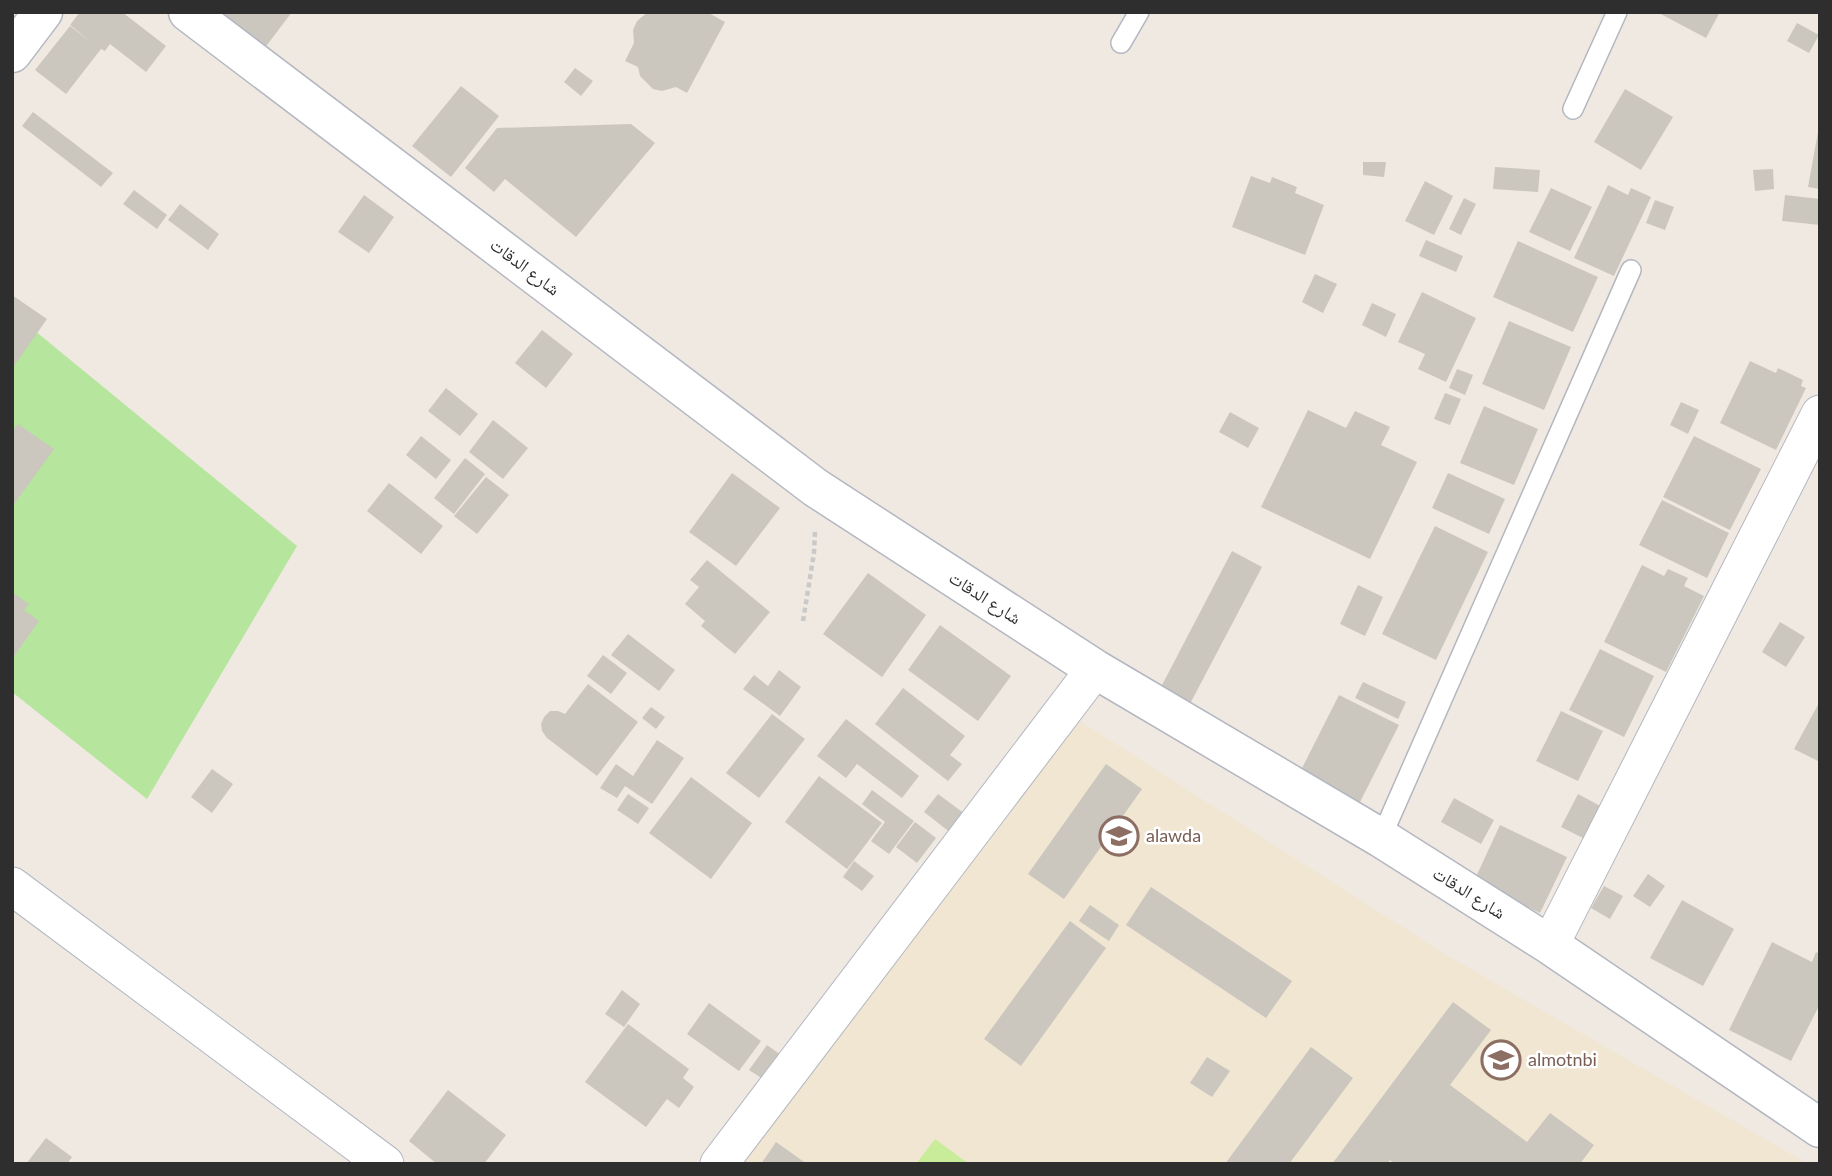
<svg xmlns="http://www.w3.org/2000/svg" width="1832" height="1176" viewBox="0 0 1832 1176" font-family="Lato,'Noto Naskh Arabic',sans-serif">
<style>
.education{fill:#f0e6d1}
.green{fill:#b6e59e}
.pitch{fill:#c9ec9a}
.building{fill:#cbc7bf}
.lines{fill:none;stroke-linecap:round;stroke-linejoin:round}
.service-casing{stroke:#b4b7c1;stroke-width:22}
.minor-casing{stroke:#b4b7c1;stroke-width:39}
.tertiary-casing{stroke:#b4b7c1;stroke-width:41}
.path{stroke:#c9c9c9;stroke-width:4.5;stroke-dasharray:5 3.5;stroke-linecap:butt}
.service{stroke:#fff;stroke-width:19}
.minor{stroke:#fff;stroke-width:37}
.tertiary{stroke:#fff;stroke-width:38}
.labels{text-anchor:middle;stroke-width:5;stroke-linejoin:round;paint-order:stroke}
.street-label{font-size:18px;fill:#2e2e2e;stroke:#fff}
.education-label{font-size:18px;fill:#785e54;stroke:#fff;text-anchor:start}
</style>
<rect width="100%" height="100%" fill="#efe9e1"/>
<polygon class="education" points="1072,716 1448,956 1808,1164 723,1164"/>
<polygon class="green" points="12,312 297,546 147,799 12,692"/>
<polygon class="pitch" points="935,1139 969,1164 916,1164"/>
<g class="building">
<polygon points="80,12 122,12 166,46 146,72 110,44 105,51 101,49 66,94 35,70 70,26 91,42 70,25"/>
<polygon points="216,12 292,12 264,49"/>
<polygon points="648,12 707,12 725,22 687,93 676,87 662,91 653,89 640,76 638,67 625,61 634,43 633,30 637,21"/>
<polygon points="1657,12 1720,12 1706,38"/>
<polygon points="1797,23 1819,35 1809,53 1787,41"/>
<polygon points="575,68 593,81 581,96 564,82"/>
<polygon points="461,86 499,116 451,177 412,146"/>
<polygon points="1625,89 1673,117 1641,170 1594,142"/>
<polygon points="33,112 113,173 101,187 22,126"/>
<polygon points="631,124 655,143 576,237 505,179 494,192 465,168 497,128"/>
<polygon points="1818,132 1820,132 1820,189 1808,187"/>
<polygon points="1363,162 1386,162 1384,177 1363,175"/>
<polygon points="1495,167 1540,170 1538,192 1493,189"/>
<polygon points="1773,169 1774,189 1755,191 1753,170"/>
<polygon points="1251,176 1270,183 1272,177 1297,187 1295,193 1324,205 1305,255 1232,227"/>
<polygon points="1425,181 1453,196 1434,235 1405,221"/>
<polygon points="1608,185 1628,195 1631,188 1651,197 1614,276 1574,258"/>
<polygon points="1551,188 1592,207 1570,251 1529,232"/>
<polygon points="134,190 167,215 157,229 123,204"/>
<polygon points="364,195 394,217 369,253 338,232"/>
<polygon points="1785,195 1820,199 1820,225 1782,221"/>
<polygon points="1464,198 1476,204 1461,235 1449,229"/>
<polygon points="1655,200 1674,207 1665,230 1646,223"/>
<polygon points="180,204 219,234 208,250 168,220"/>
<polygon points="1426,240 1463,256 1456,272 1419,256"/>
<polygon points="1518,241 1598,277 1573,332 1493,297"/>
<polygon points="1315,274 1337,284 1323,313 1302,302"/>
<polygon points="1422,292 1476,318 1446,382 1418,369 1425,354 1398,342"/>
<polygon points="12,295 47,319 12,369"/>
<polygon points="1372,303 1396,314 1386,337 1362,325"/>
<polygon points="1509,321 1571,347 1544,410 1482,384"/>
<polygon points="542,330 573,354 546,388 515,363"/>
<polygon points="1750,361 1776,373 1778,368 1803,380 1801,386 1806,388 1776,450 1720,423"/>
<polygon points="1457,369 1473,375 1465,395 1449,388"/>
<polygon points="446,388 478,414 460,436 428,411"/>
<polygon points="1445,393 1461,399 1450,425 1434,419"/>
<polygon points="1681,402 1699,410 1688,434 1670,425"/>
<polygon points="1484,406 1538,429 1514,485 1460,463"/>
<polygon points="1308,410 1346,428 1355,411 1390,427 1381,445 1417,462 1370,559 1261,507"/>
<polygon points="1230,412 1259,428 1248,448 1219,432"/>
<polygon points="493,420 528,448 503,479 469,452"/>
<polygon points="18,424 54,449 12,507 12,432"/>
<polygon points="421,436 451,460 436,479 406,455"/>
<polygon points="1694,436 1761,469 1730,530 1663,497"/>
<polygon points="465,458 485,474 454,514 434,498"/>
<polygon points="732,473 780,508 736,566 689,532"/>
<polygon points="1448,473 1505,499 1489,534 1432,508"/>
<polygon points="486,477 509,495 477,534 454,516"/>
<polygon points="389,483 443,526 421,554 367,511"/>
<polygon points="1662,500 1729,533 1707,578 1639,545"/>
<polygon points="1435,526 1488,552 1436,660 1382,634"/>
<polygon points="1232,551 1262,567 1191,702 1161,687"/>
<polygon points="707,560 770,612 735,654 701,626 705,621 685,604 699,587 690,580"/>
<polygon points="1642,565 1664,576 1668,569 1688,578 1684,586 1704,596 1666,672 1604,642"/>
<polygon points="868,573 926,615 882,677 823,634"/>
<polygon points="1358,585 1383,597 1365,636 1340,624"/>
<polygon points="12,592 29,604 24,610 39,621 12,659"/>
<polygon points="1780,622 1805,637 1786,667 1762,652"/>
<polygon points="940,625 1011,676 978,721 908,670"/>
<polygon points="628,634 675,670 659,691 611,655"/>
<polygon points="1600,649 1654,676 1624,737 1569,710"/>
<polygon points="603,655 627,673 611,694 587,676"/>
<polygon points="779,670 801,687 780,716 743,689 754,675 768,686"/>
<polygon points="1363,682 1406,702 1398,719 1355,698"/>
<polygon points="588,684 638,722 597,776 547,738 542,731 541,724 544,717 550,711 558,711 565,714"/>
<polygon points="903,688 965,736 950,755 962,764 948,781 875,724"/>
<polygon points="1339,695 1399,725 1357,808 1297,778"/>
<polygon points="1820,701 1820,762 1794,749"/>
<polygon points="651,707 665,717 656,729 642,718"/>
<polygon points="1561,711 1603,731 1578,781 1536,761"/>
<polygon points="772,714 805,739 759,798 726,773"/>
<polygon points="846,719 919,776 902,798 857,764 846,778 817,756"/>
<polygon points="657,740 684,758 652,804 625,786 617,798 600,788 616,764 633,776"/>
<polygon points="1106,764 1142,789 1064,899 1028,874"/>
<polygon points="212,769 233,784 212,813 191,797"/>
<polygon points="819,776 882,823 847,869 785,822"/>
<polygon points="691,777 752,823 711,879 649,833"/>
<polygon points="872,790 914,821 889,854 871,841 885,822 862,804"/>
<polygon points="628,794 649,808 638,824 617,810"/>
<polygon points="938,794 965,814 951,833 924,812"/>
<polygon points="1578,794 1604,808 1587,840 1561,827"/>
<polygon points="1454,798 1494,820 1481,844 1441,822"/>
<polygon points="915,822 936,838 917,863 896,847"/>
<polygon points="1500,825 1567,857 1540,913 1474,881"/>
<polygon points="854,861 874,876 862,891 843,877"/>
<polygon points="1648,874 1665,886 1650,907 1633,896"/>
<polygon points="1604,886 1623,896 1610,919 1591,908"/>
<polygon points="1151,887 1292,981 1266,1018 1126,925"/>
<polygon points="1682,900 1734,929 1703,986 1650,958"/>
<polygon points="1090,905 1119,925 1109,941 1079,921"/>
<polygon points="1070,921 1106,948 1021,1066 984,1039"/>
<polygon points="1772,942 1812,962 1816,952 1820,954 1820,1004 1791,1061 1729,1030"/>
<polygon points="622,990 640,1004 624,1027 605,1014"/>
<polygon points="1453,1002 1491,1030 1450,1085 1527,1142 1550,1113 1594,1145 1580,1164 1395,1164 1390,1160 1387,1164 1332,1164"/>
<polygon points="709,1003 761,1041 739,1071 687,1034"/>
<polygon points="628,1024 689,1069 683,1078 694,1087 679,1108 667,1099 646,1127 585,1082"/>
<polygon points="767,1045 781,1055 763,1079 749,1070"/>
<polygon points="1311,1047 1353,1078 1289,1164 1225,1164"/>
<polygon points="1207,1057 1230,1071 1212,1097 1190,1083"/>
<polygon points="448,1090 506,1135 484,1164 437,1164 409,1141"/>
<polygon points="46,1138 72,1157 67,1164 26,1164"/>
<polygon points="776,1142 807,1164 761,1164"/>
</g>
<g class="lines">
<g class="service-casing">
<g id="service">
<polyline points="1121,43 1139,12"/>
<polyline points="1573,109 1617,12"/>
<polyline points="1381,838 1631,270"/>
</g>
</g>
<g class="minor-casing">
<g id="minor">
<polyline points="12,886 385,1164"/>
<polyline points="1550,945 1820,414"/>
<polyline points="719,1164 1095,669"/>
</g>
</g>
<g class="tertiary-casing">
<g id="tertiary">
<polyline points="188,12 816,488 1095,669 1381,838 1550,945 1820,1128"/>
<polyline points="12,53 43,12"/>
</g>
</g>
<polyline class="path" points="803,621 814,553 815,531"/>
<use href="#service" class="service"/>
<use href="#minor" class="minor"/>
<use href="#tertiary" class="tertiary"/>
</g>
<defs>
<g id="school-ring" transform="scale(2.0125)"><circle r="9.5" fill="#fff" stroke="#8d6e63" stroke-width="1.5"/><path d="M0-5L7-2L0 1L-7-2ZM-4 1L0 2.5L4 1V4Q0 6-4 4Z" fill="#8d6e63"/></g>
</defs>
<g fill-rule="evenodd">
<use href="#school-ring" x="1119" y="836"/>
<use href="#school-ring" x="1501" y="1060"/>
</g>
<g class="labels">
<g class="street-label">
<text transform="translate(525 267) rotate(37)" y="6">شارع الدقات</text>
<text transform="translate(985 598) rotate(33)" y="6">شارع الدقات</text>
<text transform="translate(1469 893) rotate(32)" y="6">شارع الدقات</text>
</g>
<g class="education-label">
<text x="1146" y="842">alawda</text>
<text x="1528" y="1066">almotnbi</text>
</g>
</g>
<rect width="1832" height="1176" fill="none" stroke="#2e2e2e" stroke-width="28"/>
</svg>
